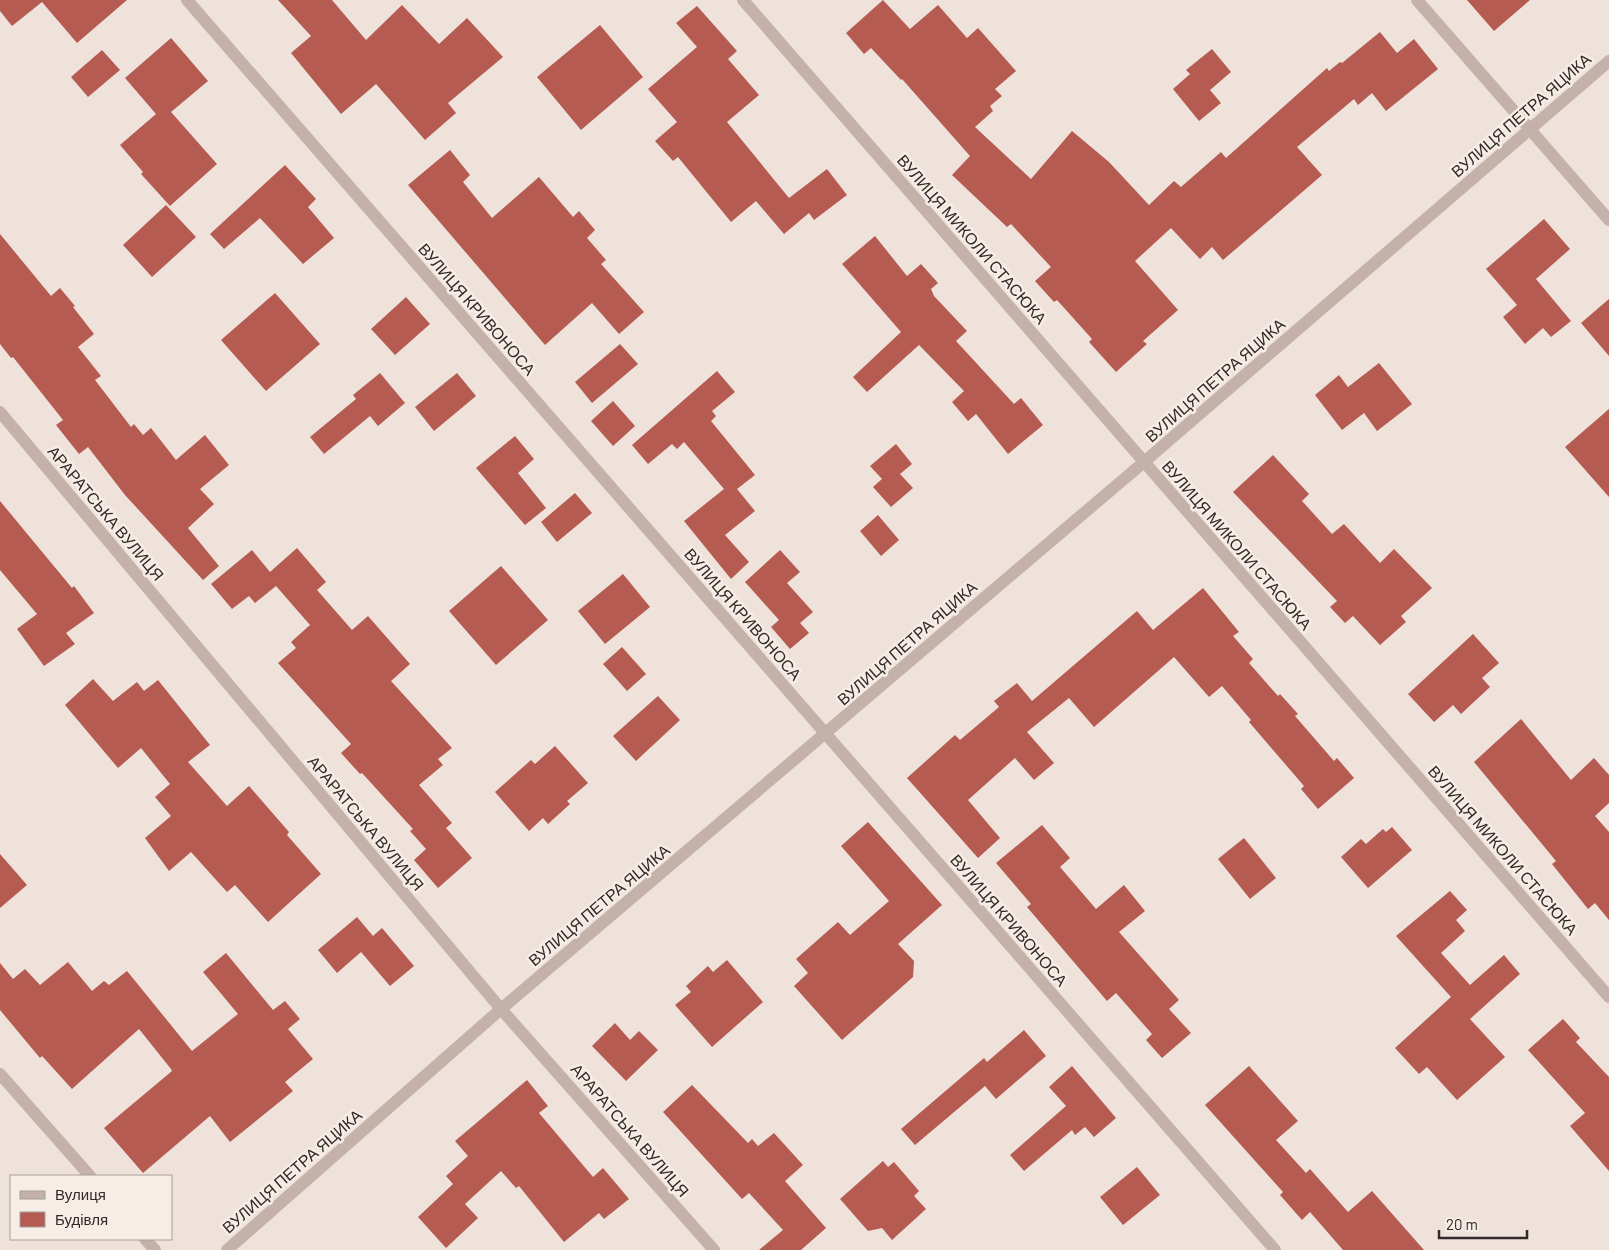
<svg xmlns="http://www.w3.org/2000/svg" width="1609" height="1250" viewBox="0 0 1609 1250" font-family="Barlow,sans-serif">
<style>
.building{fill:#b55b51}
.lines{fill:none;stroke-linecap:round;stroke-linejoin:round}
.minor{stroke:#c4b1a9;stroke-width:12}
.labels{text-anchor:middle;stroke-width:5;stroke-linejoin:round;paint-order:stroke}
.street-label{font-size:16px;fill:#322928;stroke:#f6ede7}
</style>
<rect width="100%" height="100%" fill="#eee2db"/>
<g class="building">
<polygon points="0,0 127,0 77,43 42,2 12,26 0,11"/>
<polygon points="278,0 332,0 366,40 402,5 439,44 467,18 503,57 448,103 456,113 425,140 376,84 341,114 291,53 311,36"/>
<polygon points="883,0 910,29 938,5 967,38 978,28 1016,71 995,89 1002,96 990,106 993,111 975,127 1031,179 1072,131 1109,162 1149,205 1174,181 1181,187 1221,152 1226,158 1327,68 1329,71 1340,62 1342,63 1380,32 1397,53 1414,39 1438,69 1386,111 1372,93 1358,105 1354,99 1297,147 1322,175 1223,260 1212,247 1200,259 1171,228 1135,261 1178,310 1143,341 1147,344 1116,372 1089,342 1092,339 1057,300 1054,302 1035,281 1051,267 1011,224 1007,227 952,175 970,156 902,79 901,80 871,48 864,54 846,33"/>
<polygon points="1467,0 1530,0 1494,31"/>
<polygon points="697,6 737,51 728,59 759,95 727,122 789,198 827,169 847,195 814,220 809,213 784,234 756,201 731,222 678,157 673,161 655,141 677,122 648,89 697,47 676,23"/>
<polygon points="600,25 643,77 581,130 537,77"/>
<polygon points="171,38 208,81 171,112 217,164 170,206 141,174 143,172 120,145 156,114 125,78"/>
<polygon points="1212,49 1231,72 1210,90 1221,103 1199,121 1173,89 1190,74 1186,70"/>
<polygon points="102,50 120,70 88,97 71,77"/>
<polygon points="450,150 470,175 463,182 492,218 539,177 573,217 579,211 595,230 587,238 606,260 601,264 644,312 619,334 592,303 545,345 408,185"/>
<polygon points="285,165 316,199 308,207 334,238 303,264 260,218 224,249 210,234"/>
<polygon points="166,205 196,237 152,277 123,245"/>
<polygon points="1544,219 1570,249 1536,279 1571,321 1551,337 1543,328 1525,344 1503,317 1517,305 1486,269"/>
<polygon points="0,234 51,296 60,288 75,306 73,307 94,334 78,347 101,376 95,380 131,427 134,424 143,435 151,428 176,460 205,435 229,465 200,489 214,504 188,528 219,566 203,580 125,495 88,447 79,454 56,425 63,420 13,357 11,358 0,344"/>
<polygon points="875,236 907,276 921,264 938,283 931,289 934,296 967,331 956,341 1014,404 1021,398 1043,425 1008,454 976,414 968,421 952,402 964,391 919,345 867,392 853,377 901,332 842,264"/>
<polygon points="275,293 320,344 266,391 221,340"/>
<polygon points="406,297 430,324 395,355 371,329"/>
<polygon points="1609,299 1609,356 1581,323"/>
<polygon points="620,344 638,364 592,403 575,382"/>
<polygon points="1379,363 1412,404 1377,431 1364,413 1342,430 1315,395 1339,375 1348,387"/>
<polygon points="717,371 735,392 712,411 716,416 711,421 755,475 737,489 755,511 725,535 749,562 731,579 684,521 724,489 684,442 677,449 672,444 648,464 632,445"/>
<polygon points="380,373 405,403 378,426 370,416 324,454 310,437 356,399 353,395"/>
<polygon points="457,373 476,396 434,431 415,407"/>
<polygon points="613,401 635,426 613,446 591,421"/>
<polygon points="1609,409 1609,497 1565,447"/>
<polygon points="515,436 534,459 518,473 546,508 525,525 476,468"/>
<polygon points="896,444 912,464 900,474 913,488 891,507 873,487 882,479 870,466"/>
<polygon points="1273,455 1309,494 1302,501 1332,534 1344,524 1380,563 1394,549 1432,588 1401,616 1406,622 1380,645 1353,616 1345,623 1330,607 1337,601 1233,492"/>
<polygon points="575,493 592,513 557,542 541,522"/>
<polygon points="0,501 72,588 74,586 94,613 66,633 75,644 44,666 17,629 37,614 0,570"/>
<polygon points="878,515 899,540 881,556 860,531"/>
<polygon points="297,548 326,582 317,590 352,630 368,616 410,664 391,681 452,748 438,759 443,765 419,785 452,823 446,828 472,858 438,888 414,860 426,849 410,831 413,829 362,773 360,774 341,753 351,744 278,663 296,648 291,642 310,625 276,586 255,603 249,596 232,609 211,584 252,550 270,572"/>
<polygon points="780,550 800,572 787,583 813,612 800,623 809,633 790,649 771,627 779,620 745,582"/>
<polygon points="501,566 548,620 496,665 449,611"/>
<polygon points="623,574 650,607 605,644 578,611"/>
<polygon points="1203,588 1239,632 1233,636 1253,659 1249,663 1278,696 1280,694 1298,714 1295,716 1334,761 1337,758 1354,778 1318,809 1301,789 1304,786 1249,722 1251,720 1222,686 1209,697 1174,657 1094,727 1069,698 1027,732 1054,763 1034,780 1015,758 968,800 1000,838 978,858 907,778 955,735 960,740 999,707 994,701 1017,683 1032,701 1137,611 1153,630"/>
<polygon points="1473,634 1499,663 1482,678 1490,687 1461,714 1453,705 1434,722 1408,694"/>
<polygon points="622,647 646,674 627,691 603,664"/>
<polygon points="93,679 113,701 137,682 144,691 158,680 210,745 188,762 227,806 249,786 289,832 287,835 321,874 268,922 235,885 227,892 191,852 169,871 145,838 171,816 155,797 170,784 141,748 118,768 65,705"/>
<polygon points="658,696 680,720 636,761 613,736"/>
<polygon points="1521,719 1571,780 1594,758 1609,775 1609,803 1595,816 1609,832 1609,920 1595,903 1588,909 1552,864 1556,861 1474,762"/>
<polygon points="555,746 588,783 567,801 570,804 548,824 543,818 529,831 495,792 531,760 535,764"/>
<polygon points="868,822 942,905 898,944 914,961 913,977 842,1040 794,986 808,973 796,959 838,922 850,935 889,901 841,846"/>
<polygon points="1042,825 1070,858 1060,867 1096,909 1124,885 1145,911 1119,932 1179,1000 1169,1009 1191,1033 1162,1058 1146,1040 1152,1034 1116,993 1107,1001 1027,907 1031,904 996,863"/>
<polygon points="1392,827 1412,850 1368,888 1341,857 1361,839 1366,844 1383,829 1386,832"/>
<polygon points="1244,838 1276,878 1250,899 1218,859"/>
<polygon points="0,854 27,885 0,908"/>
<polygon points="1450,891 1467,910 1456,920 1465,931 1441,953 1470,985 1504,955 1520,974 1470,1019 1505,1057 1457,1100 1427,1067 1419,1074 1395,1048 1451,997 1396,936"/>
<polygon points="357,917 373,936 382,928 414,966 390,986 361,952 337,973 318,950"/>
<polygon points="226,953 273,1010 285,1001 300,1019 288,1029 313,1059 285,1082 293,1091 230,1142 210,1116 143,1173 104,1128 172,1071 171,1069 139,1029 72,1089 42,1056 40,1058 0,1010 0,963 13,979 25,969 40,985 68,962 92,991 104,981 109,985 127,971 192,1051 238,1014 203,972"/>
<polygon points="727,960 763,1002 712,1047 675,1005 691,992 686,986 708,966 713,972"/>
<polygon points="1563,1019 1580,1038 1576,1042 1609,1077 1609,1171 1570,1126 1585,1113 1528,1050"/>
<polygon points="615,1023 630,1040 639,1031 658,1050 626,1081 592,1046"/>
<polygon points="1024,1030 1046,1056 996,1099 985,1086 915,1145 901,1129 984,1058 987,1062"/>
<polygon points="1072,1066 1116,1118 1094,1137 1085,1127 1075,1135 1072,1130 1024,1171 1010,1155 1066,1106 1049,1087"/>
<polygon points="1249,1066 1298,1121 1276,1140 1306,1173 1310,1169 1348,1212 1372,1191 1424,1250 1343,1250 1310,1212 1302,1220 1280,1195 1283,1192 1205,1105"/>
<polygon points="527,1080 548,1106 539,1113 593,1177 603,1168 629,1199 604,1219 599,1213 564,1242 519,1186 516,1188 501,1171 465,1204 478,1218 446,1248 418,1217 453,1184 446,1176 468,1156 455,1141"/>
<polygon points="692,1085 748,1143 752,1139 758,1146 774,1133 803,1165 785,1181 826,1228 801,1250 759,1250 783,1230 749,1193 742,1199 663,1112"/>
<polygon points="883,1161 888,1167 894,1162 919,1191 914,1196 926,1209 892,1240 882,1228 868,1231 840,1199"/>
<polygon points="1137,1167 1160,1195 1123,1225 1100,1197"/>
</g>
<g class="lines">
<g class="minor">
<polyline points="187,0 1275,1250"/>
<polyline points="743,0 1609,997"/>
<polyline points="1417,0 1609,220"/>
<polyline points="0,412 501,1009 714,1250"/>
<polyline points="0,1074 90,1176"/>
<polyline points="145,1239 155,1250"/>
<polyline points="227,1250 501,1009 1144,462 1609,61"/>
</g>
</g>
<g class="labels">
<g class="street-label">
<text transform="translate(1521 115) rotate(-41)" y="6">ВУЛИЦЯ ПЕТРА ЯЦИКА</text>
<text transform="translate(972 239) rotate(49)" y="6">ВУЛИЦЯ МИКОЛИ СТАСЮКА</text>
<text transform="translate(477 309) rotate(49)" y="6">ВУЛИЦЯ КРИВОНОСА</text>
<text transform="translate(1215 380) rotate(-41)" y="6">ВУЛИЦЯ ПЕТРА ЯЦИКА</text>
<text transform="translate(106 513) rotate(50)" y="6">АРАРАТСЬКА ВУЛИЦЯ</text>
<text transform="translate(1237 545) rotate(49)" y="6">ВУЛИЦЯ МИКОЛИ СТАСЮКА</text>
<text transform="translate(743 614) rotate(49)" y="6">ВУЛИЦЯ КРИВОНОСА</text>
<text transform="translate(907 643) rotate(-41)" y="6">ВУЛИЦЯ ПЕТРА ЯЦИКА</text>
<text transform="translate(366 823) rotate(50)" y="6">АРАРАТСЬКА ВУЛИЦЯ</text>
<text transform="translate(1503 850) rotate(49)" y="6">ВУЛИЦЯ МИКОЛИ СТАСЮКА</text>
<text transform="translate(599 905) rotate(-40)" y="6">ВУЛИЦЯ ПЕТРА ЯЦИКА</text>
<text transform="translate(1009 920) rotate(49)" y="6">ВУЛИЦЯ КРИВОНОСА</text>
<text transform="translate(630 1130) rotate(49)" y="6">АРАРАТСЬКА ВУЛИЦЯ</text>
<text transform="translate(292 1171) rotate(-41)" y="6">ВУЛИЦЯ ПЕТРА ЯЦИКА</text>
</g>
</g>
<rect x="10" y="1175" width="162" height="65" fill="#f6ede7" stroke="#a89f9b"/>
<rect x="20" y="1191" width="25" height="8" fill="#c4b1a9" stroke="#a89f9b"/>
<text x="55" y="1200" font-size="15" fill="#322928">Вулиця</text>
<rect x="20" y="1212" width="25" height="15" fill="#b55b51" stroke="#a89f9b"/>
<text x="55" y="1225" font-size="15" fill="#322928">Будівля</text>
<path d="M1439 1230v8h88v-8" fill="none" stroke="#322928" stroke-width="2.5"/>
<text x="1446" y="1230" font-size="15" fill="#322928" stroke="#f6ede7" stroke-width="4" paint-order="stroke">20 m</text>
</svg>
